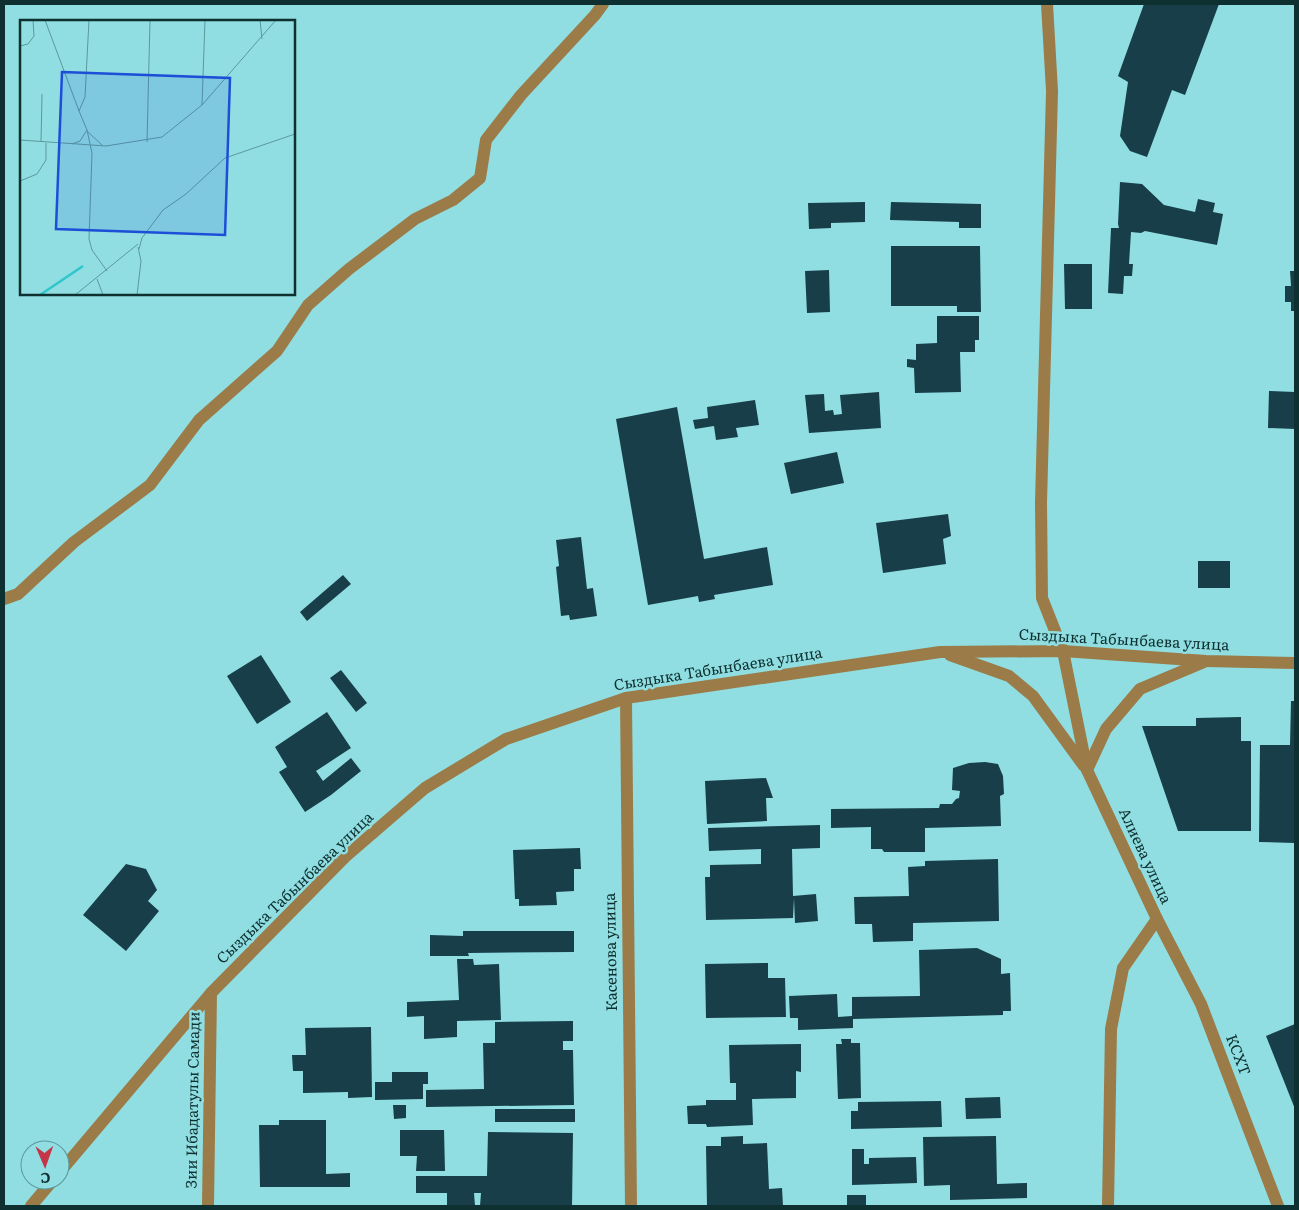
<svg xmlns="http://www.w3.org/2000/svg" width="1299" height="1210" viewBox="0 0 1299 1210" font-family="Literata,serif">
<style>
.building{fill:#173e49}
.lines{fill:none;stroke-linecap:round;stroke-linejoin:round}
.minor{stroke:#9b7b47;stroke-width:12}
.labels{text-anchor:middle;stroke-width:5;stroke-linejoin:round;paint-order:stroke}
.street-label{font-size:15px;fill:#0e3031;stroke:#90dee1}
.inset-river{fill:none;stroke:#30c6cb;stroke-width:2.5}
.inset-road{fill:none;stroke:#5c989b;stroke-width:1}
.view{fill:#1d4ed8;fill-opacity:0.15;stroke:#1d4ed8;stroke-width:2.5}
.inset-edge{fill:none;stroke:#0e3031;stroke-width:2.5}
</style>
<rect width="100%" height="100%" fill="#90dee1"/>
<g class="building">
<polygon points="1144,4 1219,4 1185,95 1172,90 1147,157 1130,151 1120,136 1128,82 1118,76"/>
<polygon points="1120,182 1142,184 1164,205 1195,212 1198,199 1215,203 1213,212 1223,214 1217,245 1145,231 1141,233 1131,232 1129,264 1133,264 1132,276 1124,276 1123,294 1108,293 1111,228 1119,228 1118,224"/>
<polygon points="865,202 865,222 831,223 831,228 809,229 808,203"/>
<polygon points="891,202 981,204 981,228 959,228 959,222 890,220"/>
<polygon points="891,246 980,246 981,312 957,312 957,306 891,306"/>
<polygon points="1064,264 1092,264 1092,309 1065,309"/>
<polygon points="829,270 830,312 807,313 805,271"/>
<polygon points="1290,271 1295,271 1295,311 1291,311 1291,302 1285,302 1285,286 1291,286"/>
<polygon points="937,316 979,316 979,340 975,340 975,352 960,352 961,392 915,393 914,368 907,367 907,359 916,360 916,344 937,343"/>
<polygon points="1269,391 1295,392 1295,429 1268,428"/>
<polygon points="879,392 881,428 809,433 805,395 824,394 825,411 833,410 834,415 842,414 840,395"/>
<polygon points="755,400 759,425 736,428 738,437 716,440 714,426 695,429 693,420 708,418 707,407"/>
<polygon points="677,407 704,559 767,547 773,585 714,595 715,599 699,602 698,596 648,605 616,419"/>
<polygon points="837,452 844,483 791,494 784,463"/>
<polygon points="948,514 951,536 943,539 946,564 883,573 876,523"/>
<polygon points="581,537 587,589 593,588 597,616 570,620 569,615 561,616 556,567 559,566 556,540"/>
<rect x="1198" y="561" width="32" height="27"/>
<polygon points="343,575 351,584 307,621 300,612"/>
<polygon points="261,655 291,702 257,724 227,676"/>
<polygon points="341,670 367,703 356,712 330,678"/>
<polygon points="1291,701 1295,701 1295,843 1259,842 1260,745 1290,745"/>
<polygon points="327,712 351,748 316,771 323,781 351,758 361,771 331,795 305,812 279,772 287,767 275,747"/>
<polygon points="1241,717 1241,741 1251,741 1251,831 1178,831 1142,726 1196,726 1196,718"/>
<polygon points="985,762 998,764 1003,776 1004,794 1000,796 1001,826 925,828 925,852 884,852 882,849 871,849 871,827 831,828 831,809 939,808 940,804 952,804 956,799 959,798 960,791 952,790 953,768 969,763"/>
<polygon points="766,778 773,798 766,798 767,821 707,824 705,781"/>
<polygon points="820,825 820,848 792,849 793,896 816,894 818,921 795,923 794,898 793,918 706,920 705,877 710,877 710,865 761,864 761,849 709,851 708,828"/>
<polygon points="580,848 581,869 574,869 574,891 556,892 557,905 519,906 519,899 515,899 513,850"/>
<polygon points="998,859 999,921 913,923 913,941 873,942 872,924 855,924 854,897 909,896 908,867 925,866 925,861"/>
<polygon points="126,864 146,869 157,890 148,901 159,911 126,951 83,915"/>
<polygon points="463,931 574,931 574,952 468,953 469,956 430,956 430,935 463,936"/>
<polygon points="977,948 1001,959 1001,974 1010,973 1011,1011 1003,1011 1003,1015 853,1019 853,1028 798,1030 798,1018 790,1018 789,996 837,994 838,1017 852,1016 852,997 920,996 919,950"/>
<polygon points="457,959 473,959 474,965 499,964 501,1020 457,1021 457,1037 424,1039 424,1016 407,1017 407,1002 459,1000"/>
<polygon points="768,963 768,978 785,978 786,1017 706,1018 705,964"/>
<polygon points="573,1021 573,1041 563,1041 563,1050 573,1050 574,1105 426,1107 426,1090 484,1089 483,1043 495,1043 495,1022"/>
<polygon points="1295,1024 1295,1109 1266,1036"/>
<polygon points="371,1027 372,1097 348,1098 348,1092 303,1093 303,1071 293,1071 292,1055 306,1055 305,1028"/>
<polygon points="841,1039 851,1039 851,1043 860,1043 861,1098 838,1099 836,1044 842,1044"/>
<polygon points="801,1044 801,1072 796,1071 796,1098 752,1099 753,1125 707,1127 706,1124 688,1124 687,1106 706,1105 706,1100 736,1100 736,1083 730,1083 729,1045"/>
<polygon points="392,1072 428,1072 428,1084 423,1084 423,1099 375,1100 375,1082 392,1082"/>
<polygon points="1000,1097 1001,1118 966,1119 965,1098"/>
<polygon points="941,1101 942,1127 851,1129 851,1111 858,1111 858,1102"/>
<polygon points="393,1105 406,1105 406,1118 394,1119"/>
<rect x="495" y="1109" width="80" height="13"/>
<polygon points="279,1120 326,1120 326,1174 350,1173 350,1187 260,1187 259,1125 279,1125"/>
<polygon points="400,1130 444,1130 445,1171 416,1171 417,1156 400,1156"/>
<polygon points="488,1132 573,1133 572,1206 480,1206 481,1193 474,1193 475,1206 447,1206 447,1193 416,1193 416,1176 487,1176"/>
<polygon points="743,1136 743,1144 767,1143 769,1189 782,1188 783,1206 707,1206 706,1146 721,1146 721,1137"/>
<polygon points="996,1136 997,1184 1027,1183 1027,1198 950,1200 950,1185 924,1186 923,1137"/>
<polygon points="852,1149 864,1149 864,1164 869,1164 869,1158 916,1157 917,1183 852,1185"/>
<rect x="847" y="1195" width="19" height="11"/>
</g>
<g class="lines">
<g class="minor">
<polyline points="1047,4 1052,91 1041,503 1042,598 1063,651 1087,770"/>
<polyline points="4,599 18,594 74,542 150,485 199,420 277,351 308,305 349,269 415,219 453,200 480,178 486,140 521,95 595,15 603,4"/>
<polyline points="950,655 1009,676 1033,696 1084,766"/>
<polyline points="626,698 631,1206"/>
<polyline points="1157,919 1201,1004 1278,1206"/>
<polyline points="60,1172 211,993 345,857 425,788 506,739 626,698 940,652 1063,651 1206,661 1295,663"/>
<polyline points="31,1206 53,1180"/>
<polyline points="208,1206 211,993"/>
<polyline points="1108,1206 1111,1029 1123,968 1157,919 1087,770 1106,729 1140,689 1204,662"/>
</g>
</g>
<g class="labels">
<g class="street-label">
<text transform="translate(1124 640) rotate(3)" y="5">Сыздыка Табынбаева улица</text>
<text transform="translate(718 669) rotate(-9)" y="5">Сыздыка Табынбаева улица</text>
<text transform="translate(1145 856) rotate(65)" y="5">Алиева улица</text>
<text transform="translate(295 888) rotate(-44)" y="5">Сыздыка Табынбаева улица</text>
<text transform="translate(611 952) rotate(-91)" y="5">Касенова улица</text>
<text transform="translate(1238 1055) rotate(69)" y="5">КСХТ</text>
<text transform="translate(193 1100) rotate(-89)" y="5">Зии Ибадатулы Самади</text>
</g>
</g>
<g transform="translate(20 20)">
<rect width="275" height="275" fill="#90dee1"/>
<path class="inset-river" d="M20,275L63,246"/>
<path class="inset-road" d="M25,0L59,91M240,0L242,19M0,26L8,24L14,16L13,0M182,85L185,0M67,110L72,133L69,219L72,230L87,251M68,112L82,125M0,120L86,126L142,117L182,85L256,0M21,122L22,74M127,122L130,0M52,124L60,121L67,110L59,91L65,77L69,0M0,161L17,154L26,140V123M119,229L122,218L143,190L166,174L205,138L275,114M77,259L83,275M55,275L118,224M117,275L121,241L118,227"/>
<path class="view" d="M42,52L210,58L205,215L36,209Z"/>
<rect width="275" height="275" class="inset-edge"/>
</g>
<rect width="1299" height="1210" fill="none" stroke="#0e3031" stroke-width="10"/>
<g transform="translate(45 1165) rotate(178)"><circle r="24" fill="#90dee1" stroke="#5c989b"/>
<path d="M0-4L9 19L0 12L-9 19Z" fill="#c53548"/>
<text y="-8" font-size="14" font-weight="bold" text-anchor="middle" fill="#0e3031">С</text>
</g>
</svg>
